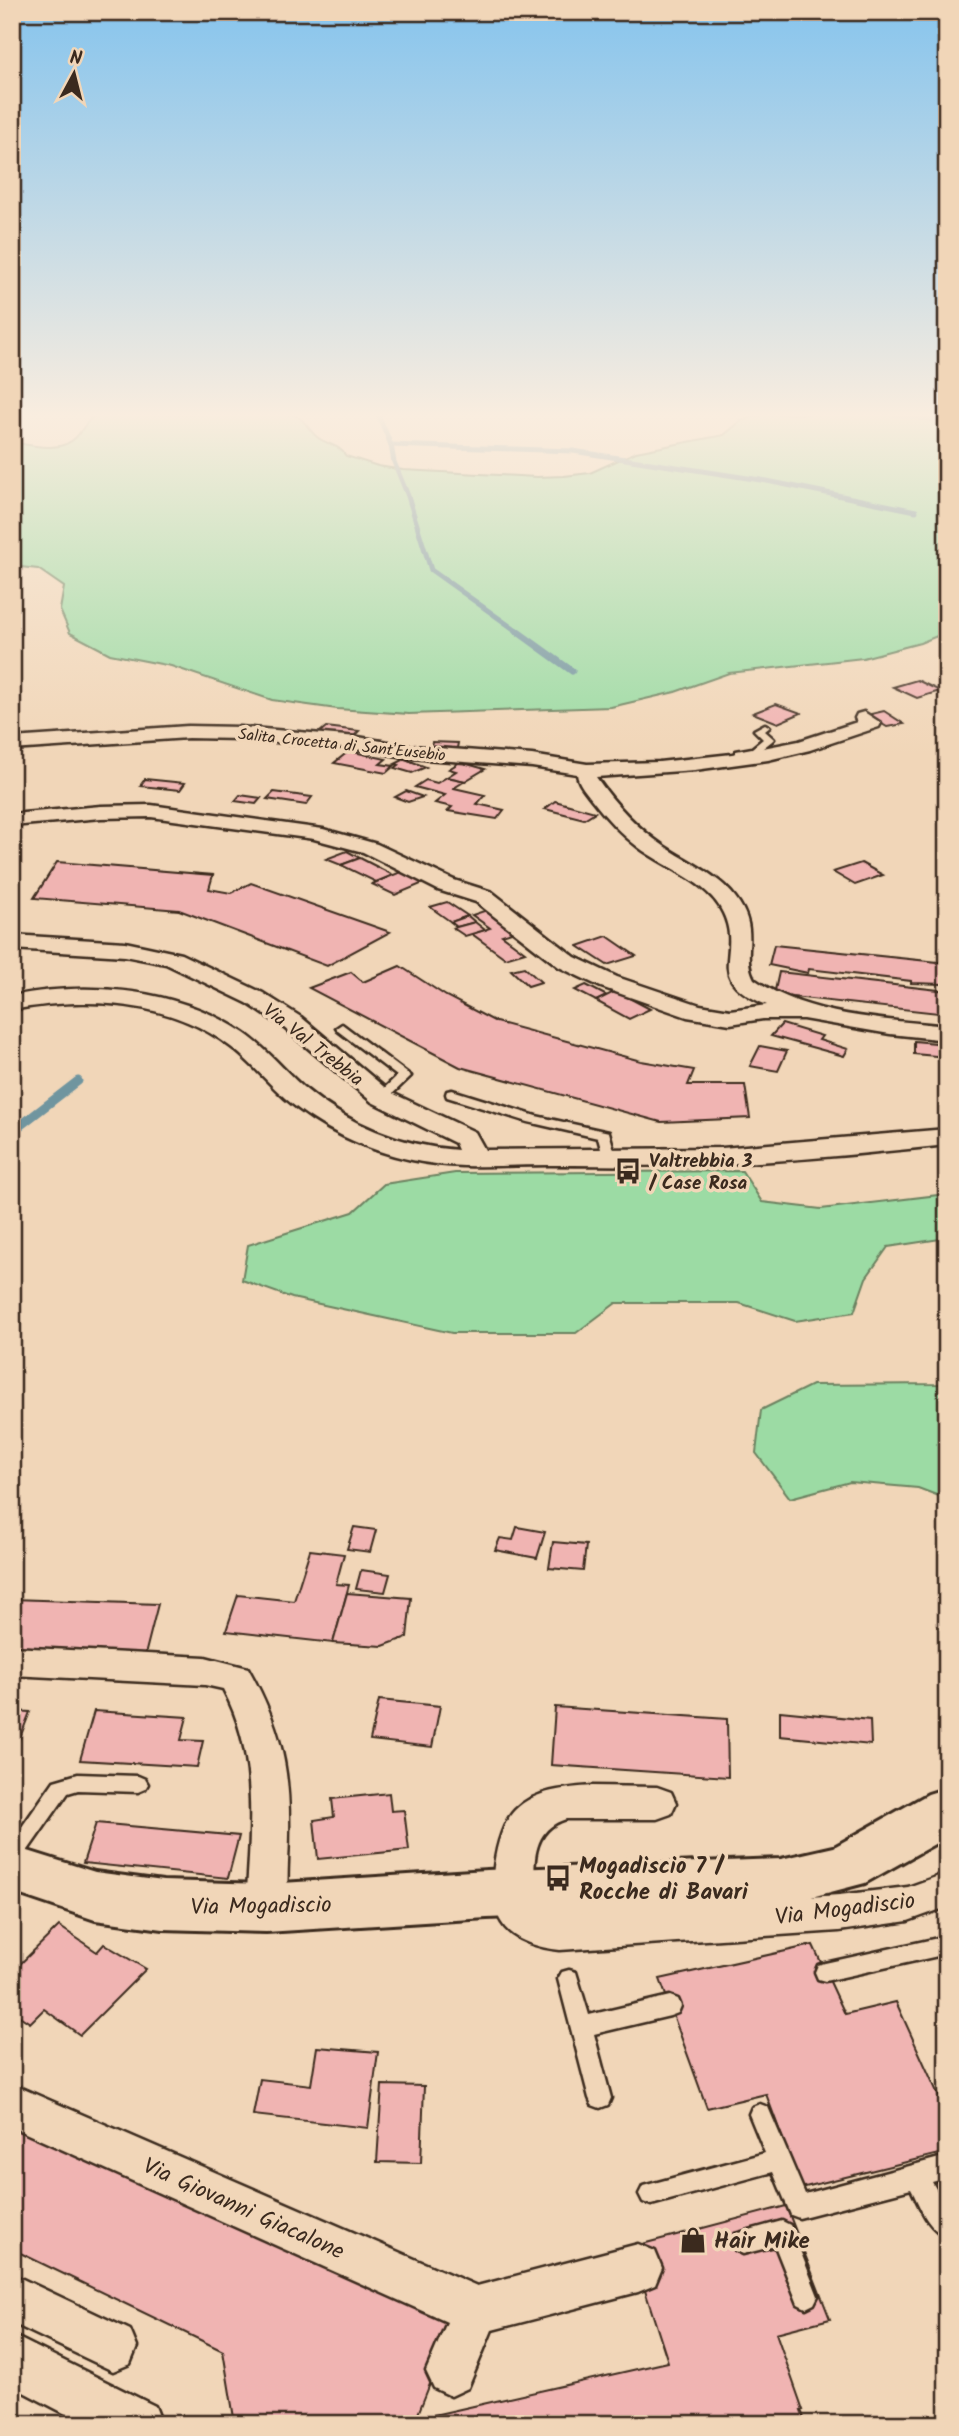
<svg xmlns="http://www.w3.org/2000/svg" width="959" height="2436" viewBox="0 0 959 2436" font-family="Kalam,sans-serif">
<style>
.green{fill:#9cdba4;stroke:#6c8261;stroke-width:2}
.lines{fill:none;stroke-linecap:round;stroke-linejoin:round}
.stream-far2{stroke:#70959f;stroke-width:5}
.stream-far1{stroke:#70959f;stroke-width:7}
.stream{stroke:#70959f;stroke-width:9}
.building{fill:#f0b4b2;stroke:#3b2a1e;stroke-width:2}
.lane-casing{stroke:#3b2a1e;stroke-width:5}
.street-casing{stroke:#3b2a1e;stroke-width:5}
.secondary-casing{stroke:#3b2a1e;stroke-width:6}
.lane{fill:#f1d6b8;fill-rule:evenodd}
.street{fill:#f1d6b8;fill-rule:evenodd}
.secondary{fill:#f1d6b8;fill-rule:evenodd}
.labels{text-anchor:middle;stroke-width:7;stroke-linejoin:round;paint-order:stroke}
.far-street-label{font-size:16px;fill:#3b2a1e;stroke:#f1d6b8}
.street-label{font-size:19px;fill:#3b2a1e;stroke:#f1d6b8}
.poi-label{font-size:19px;font-weight:bold;fill:#3b2a1e;stroke:#f1d6b8;text-anchor:start}
.near-poi-label{font-size:23px;font-weight:bold;fill:#3b2a1e;stroke:#f1d6b8;text-anchor:start}
.near-street-label{font-size:23px;fill:#3b2a1e;stroke:#f1d6b8}
</style>
<rect width="100%" height="100%" fill="#f1d6b8"/>
<filter id="ink" filterUnits="userSpaceOnUse"><feTurbulence type="fractalNoise" baseFrequency=".0143" numOctaves="2"/><feDisplacementMap in="SourceGraphic" scale="14" xChannelSelector="R" yChannelSelector="G"/><feConvolveMatrix kernelMatrix="1 2 1 2 8 2 1 2 1" color-interpolation-filters="sRGB"/></filter>
<g filter="url(#ink)">
<g class="green">
<path d="M97,414H292C305,418 307,429 317,437C327,445 339,444 346,456L378,466L403,470L537,477L564,476L590,473L636,452L724,435L741,421L761,414H947V632L920,643L863,658L729,673L675,692L611,707L409,714L337,709L272,700L171,666L110,654L70,633L60,610L64,587L38,569L12,566V442C33,446 63,454 78,435C85,426 87,420 97,414Z"/>
<polygon points="742,1171 762,1202 821,1209 947,1194 947,1238 888,1247 866,1278 854,1312 795,1321 739,1303 616,1303 576,1333 452,1333 292,1298 242,1280 248,1245 353,1212 384,1184 455,1173"/>
<polygon points="947,1382 947,1499 918,1488 850,1482 790,1498 756,1453 761,1410 812,1385 939,1384"/>
</g>
<g class="lines">
<g class="stream-far2">
<polyline points="378,414 391,445 394,462 408,496 431,570 521,634"/>
<polyline points="894,414 947,422"/>
<polyline points="391,445 573,451 767,481 916,511"/>
</g>
<polyline class="stream-far1" points="518,632 572,671"/>
<polyline class="stream" points="12,1132 78,1081"/>
</g>
<g class="building">
<polygon points="917,680 940,691 917,698 893,687"/>
<polygon points="776,704 801,713 778,723 753,713"/>
<polygon points="884,711 904,724 887,727 867,715"/>
<polygon points="326,727 359,731 350,740 314,737"/>
<polygon points="432,742 458,743 456,753 430,752"/>
<polygon points="349,751 386,759 380,764 394,766 386,773 334,763"/>
<polygon points="405,759 426,767 412,773 395,768 399,765 395,764"/>
<polygon points="460,762 485,769 465,781 447,777 456,771 449,769"/>
<polygon points="447,777 465,781 454,788 485,795 477,804 504,810 497,819 448,811 452,807 435,803 445,795 415,787 426,780 437,783"/>
<polygon points="145,779 185,783 180,790 140,786"/>
<polygon points="406,791 423,797 408,802 395,797"/>
<polygon points="274,792 312,797 306,805 267,799"/>
<polygon points="240,795 261,798 256,804 235,801"/>
<polygon points="555,801 595,812 584,819 545,809"/>
<polygon points="347,851 360,858 341,865 326,859"/>
<polygon points="360,858 393,875 376,882 341,865"/>
<polygon points="57,862 213,875 209,889 231,893 251,883 390,932 327,966 179,910 34,898"/>
<polygon points="861,863 883,875 855,885 833,872"/>
<polygon points="403,871 426,882 395,895 372,884"/>
<polygon points="447,902 468,916 451,922 430,907"/>
<polygon points="493,908 521,929 502,935 525,952 505,958 472,934 490,928 472,915"/>
<polygon points="468,916 475,922 457,927 451,922"/>
<polygon points="475,922 485,930 465,936 453,928"/>
<polygon points="607,936 636,956 607,965 578,946"/>
<polygon points="774,945 947,963 947,988 943,987 943,984 911,983 911,981 809,969 808,973 769,965"/>
<polygon points="400,966 446,996 496,1022 641,1061 694,1070 688,1085 745,1085 750,1118 661,1122 460,1067 309,988 351,972 363,982"/>
<polygon points="524,967 541,982 528,986 511,970"/>
<polygon points="779,972 947,991 947,1014 774,995"/>
<polygon points="586,985 607,996 596,1001 575,990"/>
<polygon points="616,991 650,1009 629,1019 596,1001"/>
<polygon points="782,1024 822,1036 819,1040 848,1049 844,1056 771,1036"/>
<polygon points="914,1041 947,1044 947,1057 914,1054"/>
<polygon points="760,1046 787,1051 778,1071 750,1066"/>
<polygon points="354,1527 376,1530 370,1552 347,1549"/>
<polygon points="517,1527 545,1532 537,1558 495,1550 500,1538 513,1540"/>
<polygon points="553,1542 586,1545 583,1571 549,1568"/>
<polygon points="310,1550 344,1554 336,1584 349,1585 333,1643 226,1631 238,1595 294,1601"/>
<polygon points="361,1570 390,1574 385,1592 356,1589"/>
<polygon points="347,1593 411,1598 407,1637 383,1646 333,1643"/>
<polygon points="12,1599 158,1604 145,1655 12,1650"/>
<polygon points="379,1700 440,1706 432,1747 370,1740"/>
<polygon points="555,1707 727,1719 728,1777 551,1765"/>
<polygon points="12,1711 30,1712 12,1758"/>
<polygon points="94,1711 187,1717 181,1740 203,1741 197,1767 80,1760"/>
<polygon points="780,1711 870,1720 871,1745 780,1736"/>
<polygon points="389,1793 391,1811 404,1810 409,1850 318,1859 314,1820 334,1817 332,1799"/>
<polygon points="96,1823 239,1836 228,1878 83,1863"/>
<polygon points="59,1926 97,1952 104,1944 146,1969 80,2035 44,2009 30,2023 12,2011 12,1980 20,1973 15,1969"/>
<polygon points="813,1945 845,2014 896,2002 947,2114 947,2152 801,2188 766,2094 707,2108 660,1979"/>
<polygon points="317,2047 378,2052 368,2128 253,2115 260,2079 311,2085"/>
<polygon points="382,2085 424,2086 421,2163 377,2162"/>
<polygon points="12,2123 455,2321 416,2419 668,2362 631,2247 786,2206 830,2319 776,2333 803,2410 801,2410 806,2424 235,2424 223,2351 12,2249"/>
</g>
<g class="lines">
<g class="lane-casing">
<g id="lane">
<polygon points="765,724 770,727 765,731 774,739 772,741 758,752 736,755 736,751 752,748 763,739 754,730"/>
<polygon points="342,1024 411,1076 386,1100 381,1101 375,1097 397,1076 338,1031 336,1028"/>
<polygon points="452,1090 536,1116 609,1132 616,1157 614,1160 604,1160 598,1138 528,1122 447,1097 446,1094 447,1091"/>
<polygon points="78,1774 138,1776 145,1779 148,1784 145,1789 138,1792 78,1790 68,1793 19,1863 12,1865 12,1841 54,1781"/>
<polygon points="947,1936 947,1954 825,1981 818,1979 815,1972 818,1965 825,1963"/>
<polygon points="569,1970 576,1972 589,2015 670,1996 678,1999 681,2006 678,2013 670,2016 594,2034 611,2098 608,2105 600,2108 592,2105 589,2098 558,1979 562,1972"/>
<path d="M760,2104L768,2107L805,2194L947,2156V2178L932,2182L947,2208V2237C927,2229 920,2206 911,2189L799,2218L791,2215L773,2172L651,2205L643,2202L639,2194L643,2186L765,2153L749,2114L752,2107Z"/>
<polygon points="782,2221 790,2225 818,2296 814,2304 806,2308 798,2304 775,2246 743,2254 735,2250 731,2242 735,2234"/>
</g>
</g>
<g class="street-casing">
<g id="street">
<path d="M864,712L881,723L879,727L810,750L768,760L695,770L596,777C615,804 637,828 664,846C688,862 717,874 735,897C762,931 740,953 754,979C808,1017 883,1019 947,1026V1040L890,1034L803,1019H763L730,1024L687,1017L601,987L559,967L476,902L438,890L363,852L314,839L151,817L101,818L12,826V814L101,806L151,805L323,829L377,844L454,880L492,892L575,957L617,977L700,1005L730,1010L767,1005C700,976 744,957 723,913C709,882 664,867 638,847C621,834 606,818 593,801C587,793 578,784 577,774L532,767L411,758L358,749L240,739L188,738L12,750V738L188,726L240,727L358,737L411,746L532,755L587,764L659,762L732,754L799,741L857,722L855,718L857,714Z"/>
<path d="M12,935L125,942L181,954L263,993L301,1017L390,1092L475,1132L485,1150L722,1148L947,1129V1145C871,1153 795,1161 719,1164C663,1167 606,1165 550,1165C504,1165 458,1170 412,1160C366,1150 321,1129 285,1098C266,1081 251,1062 231,1047C170,1000 85,996 12,1010V996C89,981 177,988 244,1033C266,1048 283,1069 303,1087C347,1124 401,1146 458,1150L455,1143L372,1102L283,1027L247,1003L166,964L125,956L12,949Z"/>
<path d="M12,1647L205,1657L248,1668C287,1737 292,1784 288,1862C287,1882 289,1902 280,1920L266,1925L252,1920L246,1908C250,1834 260,1757 223,1689L205,1685L12,1675Z"/>
<path d="M592,1786L657,1787L671,1792L676,1803L671,1814L657,1819H566C527,1831 534,1872 537,1905L548,1913L560,1914L839,1895L908,1887L947,1873V1907L908,1921L839,1931L560,1950C540,1948 513,1941 502,1923C485,1898 494,1831 515,1810C535,1790 566,1788 592,1786Z"/>
<polygon points="12,2084 477,2286 638,2244 655,2251 662,2268 655,2285 638,2292 492,2330 468,2388 451,2396 434,2388 426,2371 447,2322 12,2127"/>
<polygon points="12,2274 130,2330 137,2347 130,2364 113,2371 12,2323"/>
<polygon points="12,2335 155,2406 162,2424 85,2424 12,2386"/>
</g>
</g>
<g class="secondary-casing">
<polygon id="secondary" points="947,1788 947,1837 865,1883 781,1905 487,1918 266,1932 163,1929 95,1920 12,1892 12,1846 95,1872 163,1881 266,1884 487,1870 781,1859 834,1847 928,1794"/>
</g>
<use href="#lane" class="lane"/>
<use href="#street" class="street"/>
<use href="#secondary" class="secondary"/>
</g>
</g>
<linearGradient id="sky" x2="0" y2="1"><stop stop-color="#86c4ed"/><stop offset="0.55" stop-color="#f9eddf"/><stop offset="1" stop-color="#f9eddf" stop-opacity="0"/></linearGradient>
<rect width="959" height="755" fill="url(#sky)"/>
<defs>
<g id="bus-bare" transform="scale(2.1)"><path d="M-5-6H5V4H4V6H2V4H-2V6H-4V4H-5ZM-3.5-4V0h7V-4ZM-3.5 1.2v1.5H-2V1.2ZM2 1.2v1.5H3.5V1.2Z" fill="#3b2a1e" stroke="#f1d6b8" stroke-width="2.5" paint-order="stroke"/></g>
<g id="shop-bare" transform="scale(2.1)"><path d="M-5-2.5h2.3a2.7 3.5 0 0 1 5.4 0H5L5.5 6h-11ZM-1.5-2.5h3a1.5 2.3 0 0 0-3 0Z" fill="#3b2a1e" stroke="#f1d6b8" stroke-width="2.5" paint-order="stroke"/></g>
</defs>
<g fill-rule="evenodd">
<use href="#bus-bare" x="628" y="1171"/>
<use href="#bus-bare" x="558" y="1878"/>
<use href="#shop-bare" x="693" y="2240"/>
</g>
<g class="labels">
<g class="far-street-label">
<text transform="translate(342 744) rotate(6)" y="6">Salita Crocetta di Sant'Eusebio</text>
</g>
<g class="street-label">
<text transform="translate(314 1044) rotate(38)" y="7">Via Val Trebbia</text>
</g>
<g class="poi-label">
<text x="649" y="1167">Valtrebbia 3<tspan x="649" dy="22">/ Case Rosa</tspan></text>
</g>
<g class="near-poi-label">
<text x="579" y="1873">Mogadiscio 7 /<tspan x="579" dy="26">Rocche di Bavari</tspan></text>
<text x="714" y="2248">Hair Mike</text>
</g>
<g class="near-street-label">
<text transform="translate(261 1905) rotate(-1)" y="8">Via Mogadiscio</text>
<text transform="translate(845 1908) rotate(-7)" y="8">Via Mogadiscio</text>
<text transform="translate(244 2208) rotate(24)" y="8">Via Giovanni Giacalone</text>
</g>
</g>
<rect width="959" height="2436" fill="none" stroke="#f1d6b8" stroke-width="42"/>
<rect x="21" y="21" width="917" height="2394" fill="none" stroke="#3b2a1e" stroke-width="2.5" filter="url(#ink)"/>
<g transform="translate(74 74) rotate(7)" stroke="#f1d6b8" stroke-width="5" paint-order="stroke">
<path d="M0-5L12 26L0 18L-12 26Z" fill="#3b2a1e"/>
<text y="-10" font-size="19" font-weight="bold" text-anchor="middle" fill="#3b2a1e">N</text>
</g>
</svg>
